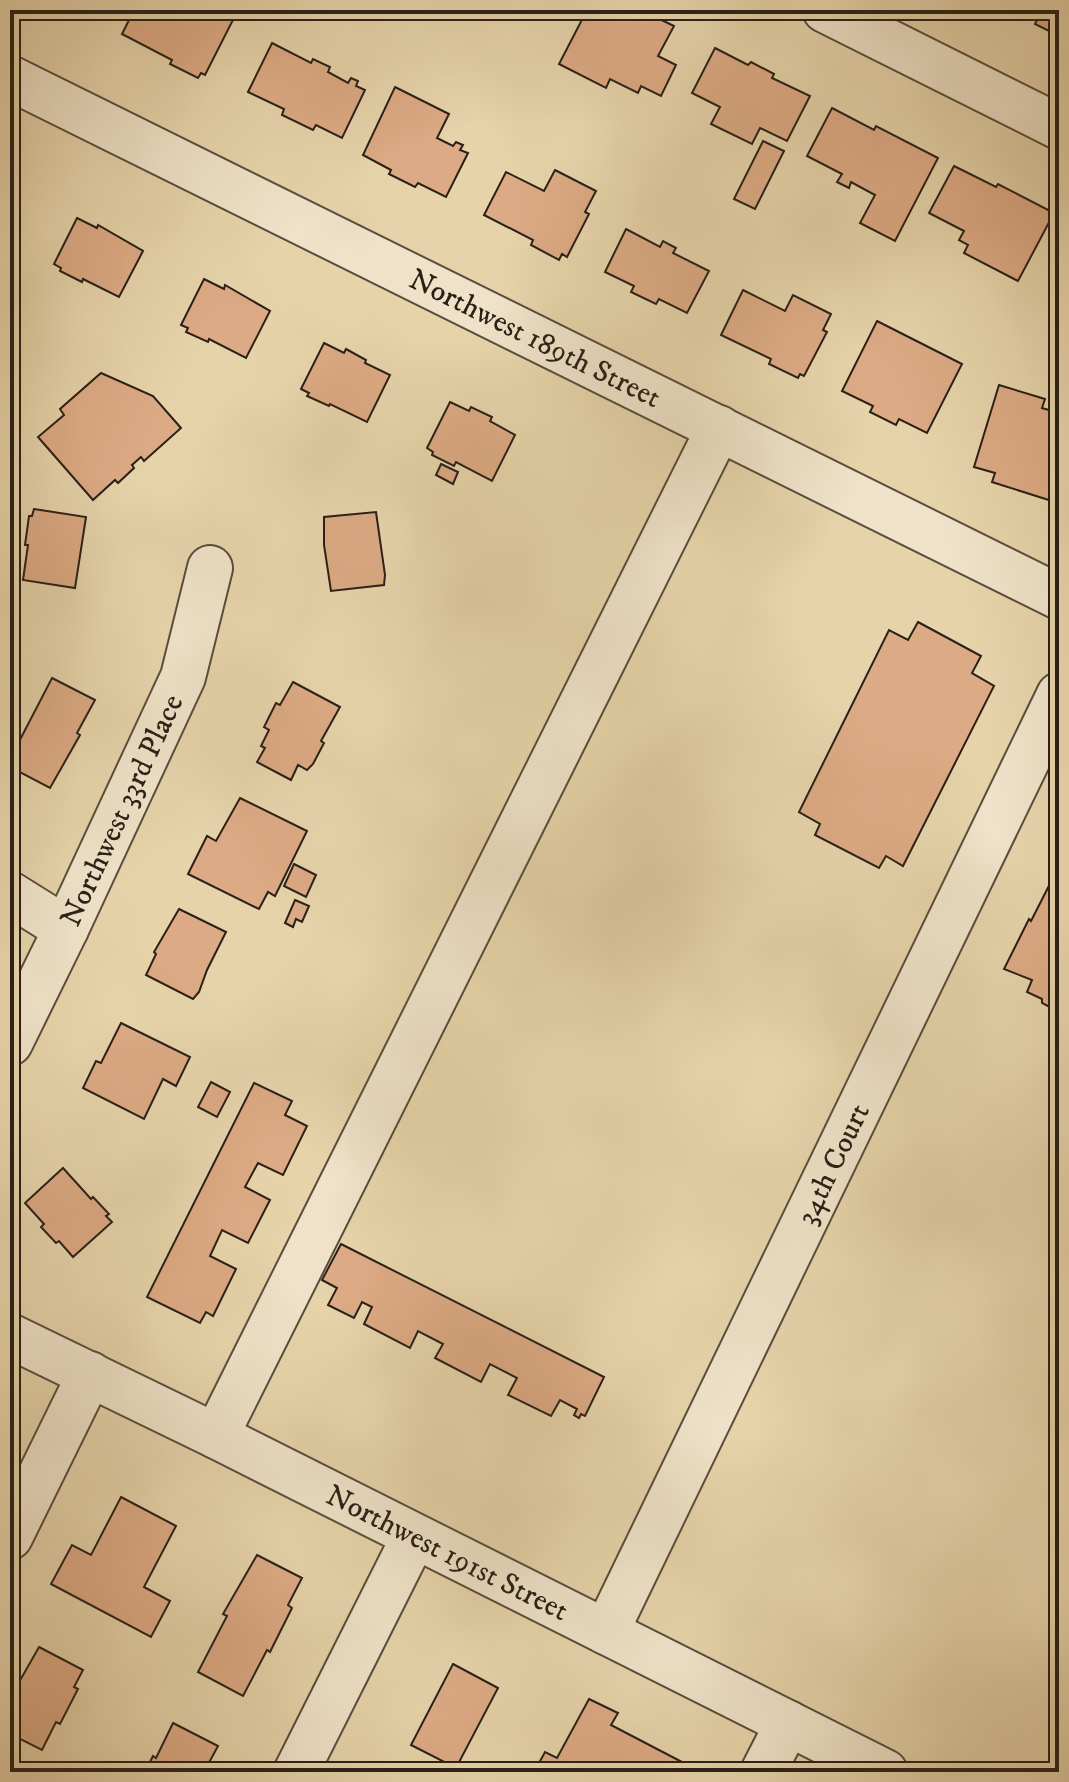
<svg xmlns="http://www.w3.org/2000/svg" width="1069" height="1782" viewBox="0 0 1069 1782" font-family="'IM FELL DW Pica',serif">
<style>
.building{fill:#dcaa84;stroke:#2a2017;stroke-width:2}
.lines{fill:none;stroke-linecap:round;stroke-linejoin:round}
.minor-casing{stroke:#594d3c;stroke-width:48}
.minor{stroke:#efe2c8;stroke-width:44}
.labels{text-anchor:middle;stroke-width:6;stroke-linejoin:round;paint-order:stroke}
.street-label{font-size:30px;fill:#2a2017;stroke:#efe2c8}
</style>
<rect width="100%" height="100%" fill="#e6d3aa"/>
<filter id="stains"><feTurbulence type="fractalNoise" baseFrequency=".0025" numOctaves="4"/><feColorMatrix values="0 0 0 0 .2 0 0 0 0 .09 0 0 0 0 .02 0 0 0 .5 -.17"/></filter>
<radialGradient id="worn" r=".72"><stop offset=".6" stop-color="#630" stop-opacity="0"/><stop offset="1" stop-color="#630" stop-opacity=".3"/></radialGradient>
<g class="building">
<polygon points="134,10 238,10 205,75 201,73 198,78 170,64 172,60 122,34"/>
<polygon points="587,10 634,10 638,12 641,10 674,26 658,56 676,65 661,96 641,86 638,93 610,79 606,88 559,64"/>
<polygon points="1042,10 1059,10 1059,36 1035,24"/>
<polygon points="272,43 311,63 313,59 330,67 328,72 348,83 351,78 358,81 356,86 365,90 342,138 316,125 313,130 282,115 284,109 248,92"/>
<polygon points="715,48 748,65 751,62 774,74 772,78 810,96 787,141 760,128 752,144 711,124 720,107 692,93"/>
<polygon points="395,87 449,114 437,138 453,146 456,142 463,145 460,150 468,153 446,197 418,183 415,187 389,174 391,170 363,155"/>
<polygon points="832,108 874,130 876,126 938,158 895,241 860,223 875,195 851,182 849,188 837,182 842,174 807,156"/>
<polygon points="763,141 784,151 755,209 734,199"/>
<polygon points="954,166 996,187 998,184 1054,213 1018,281 964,253 968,245 959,240 964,231 929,213"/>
<polygon points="555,170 596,191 585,212 589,214 567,257 562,254 559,260 531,245 533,240 484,215 506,172 544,191"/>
<polygon points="77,218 97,228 98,225 143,251 119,297 83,279 82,282 60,271 61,268 54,264"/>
<polygon points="626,229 660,247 663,241 676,248 673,253 709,271 687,313 659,299 656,304 631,292 634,286 605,272"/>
<polygon points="204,279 224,289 225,285 270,311 246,358 209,339 208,342 186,332 188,328 181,325"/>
<polygon points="743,290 785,311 793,295 831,314 823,330 827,332 804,376 800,374 798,378 769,364 771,359 721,335"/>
<polygon points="877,321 962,364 927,433 899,419 896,425 870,412 873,406 842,391"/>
<polygon points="324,343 344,353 346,349 366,360 365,363 390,375 367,422 330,404 329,406 307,396 309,393 301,389"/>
<polygon points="101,373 153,396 181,428 144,461 141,457 132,465 134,468 118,483 115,480 93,500 38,437 64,415 60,409"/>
<polygon points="999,385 1045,399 1042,408 1059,413 1059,493 1055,502 992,482 995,473 974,467"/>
<polygon points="450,402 469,411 471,407 492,417 490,421 515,435 492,481 456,462 454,466 432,455 433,452 427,448"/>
<polygon points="441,464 458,472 453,484 436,475"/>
<polygon points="34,509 86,517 75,588 23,580 28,545 25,545 29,516 32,516"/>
<polygon points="376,512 385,575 384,585 331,591 324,545 324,517"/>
<polygon points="918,622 981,656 972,673 994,686 903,866 886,856 879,868 815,835 820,824 799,812 889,630 908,640"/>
<polygon points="52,678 95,700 77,733 80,735 50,788 10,767 10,759"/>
<polygon points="293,682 340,707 321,741 324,743 313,764 307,770 298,765 291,780 257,762 265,748 261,746 269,730 264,727 276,703 280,705"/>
<polygon points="240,798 307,831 275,896 268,892 259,909 188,874 207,836 216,841"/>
<polygon points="294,864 316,875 306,897 284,886"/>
<polygon points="1059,866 1059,1012 1042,1003 1042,999 1027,992 1032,980 1004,969 1029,919 1031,921"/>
<polygon points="295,900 309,906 302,922 296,919 293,927 285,923"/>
<polygon points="179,909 226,932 207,970 199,992 193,999 146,975 156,954 154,952"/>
<polygon points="121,1023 190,1057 176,1086 163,1079 144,1119 83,1088 96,1061 101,1063"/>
<polygon points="211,1082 230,1092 217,1117 198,1107"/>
<polygon points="254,1083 292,1101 285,1115 307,1126 283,1175 258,1163 245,1187 270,1200 248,1243 222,1230 210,1256 236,1269 213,1316 206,1312 200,1323 147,1297"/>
<polygon points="63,1168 91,1199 93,1197 109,1214 106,1216 112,1222 73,1257 59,1241 56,1243 41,1227 44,1224 25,1203"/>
<polygon points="341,1244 604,1377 585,1416 581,1414 579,1418 574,1415 577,1409 560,1400 551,1416 508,1395 517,1378 490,1364 481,1382 435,1358 443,1344 418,1331 410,1348 364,1324 372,1307 362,1302 354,1318 328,1305 337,1288 322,1280"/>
<polygon points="121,1497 176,1526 144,1587 170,1601 151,1637 51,1584 72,1545 91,1555"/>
<polygon points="257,1555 302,1578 288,1605 292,1608 270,1652 267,1650 243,1696 198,1672 227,1616 223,1614"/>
<polygon points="39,1647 83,1670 74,1687 78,1689 60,1724 56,1722 42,1750 10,1734 10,1698"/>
<polygon points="453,1664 498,1688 456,1768 411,1745"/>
<polygon points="589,1699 618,1713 611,1725 682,1762 677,1772 534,1772 545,1752 557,1758"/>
<polygon points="173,1723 218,1746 204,1772 145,1772 153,1756 156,1758"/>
</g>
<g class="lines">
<g class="minor-casing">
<g id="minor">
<polyline points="825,10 1059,127"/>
<path id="s1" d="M10,78L1059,597"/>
<polyline points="10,894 66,929"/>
<path id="s2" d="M10,1043L66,929L183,677L210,568"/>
<path id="s3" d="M10,1336L216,1436L885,1772"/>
<polyline points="216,1436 719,428"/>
<polyline points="10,1537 90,1374"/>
<path id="s4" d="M606,1632L1059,695"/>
<polyline points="296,1772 414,1537"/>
<polyline points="763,1772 788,1723"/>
</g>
</g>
<use href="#minor" class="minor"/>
</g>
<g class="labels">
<g class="street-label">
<text dy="10" stroke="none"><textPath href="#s1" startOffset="586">Northwest 189th Street</textPath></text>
<text dy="10" stroke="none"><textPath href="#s2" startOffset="258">Northwest 33rd Place</textPath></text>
<text dy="10" stroke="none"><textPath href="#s4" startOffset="520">34th Court</textPath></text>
<text dy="10" stroke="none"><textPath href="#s3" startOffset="488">Northwest 191st Street</textPath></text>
</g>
</g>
<rect width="1069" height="1782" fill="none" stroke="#e6d3aa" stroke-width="40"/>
<rect x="12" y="12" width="1045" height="1758" fill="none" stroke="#2a2017" stroke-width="4"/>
<rect x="20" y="20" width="1029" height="1742" fill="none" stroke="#2a2017" stroke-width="2"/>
<rect width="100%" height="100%" filter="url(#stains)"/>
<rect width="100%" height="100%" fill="url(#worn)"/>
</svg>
